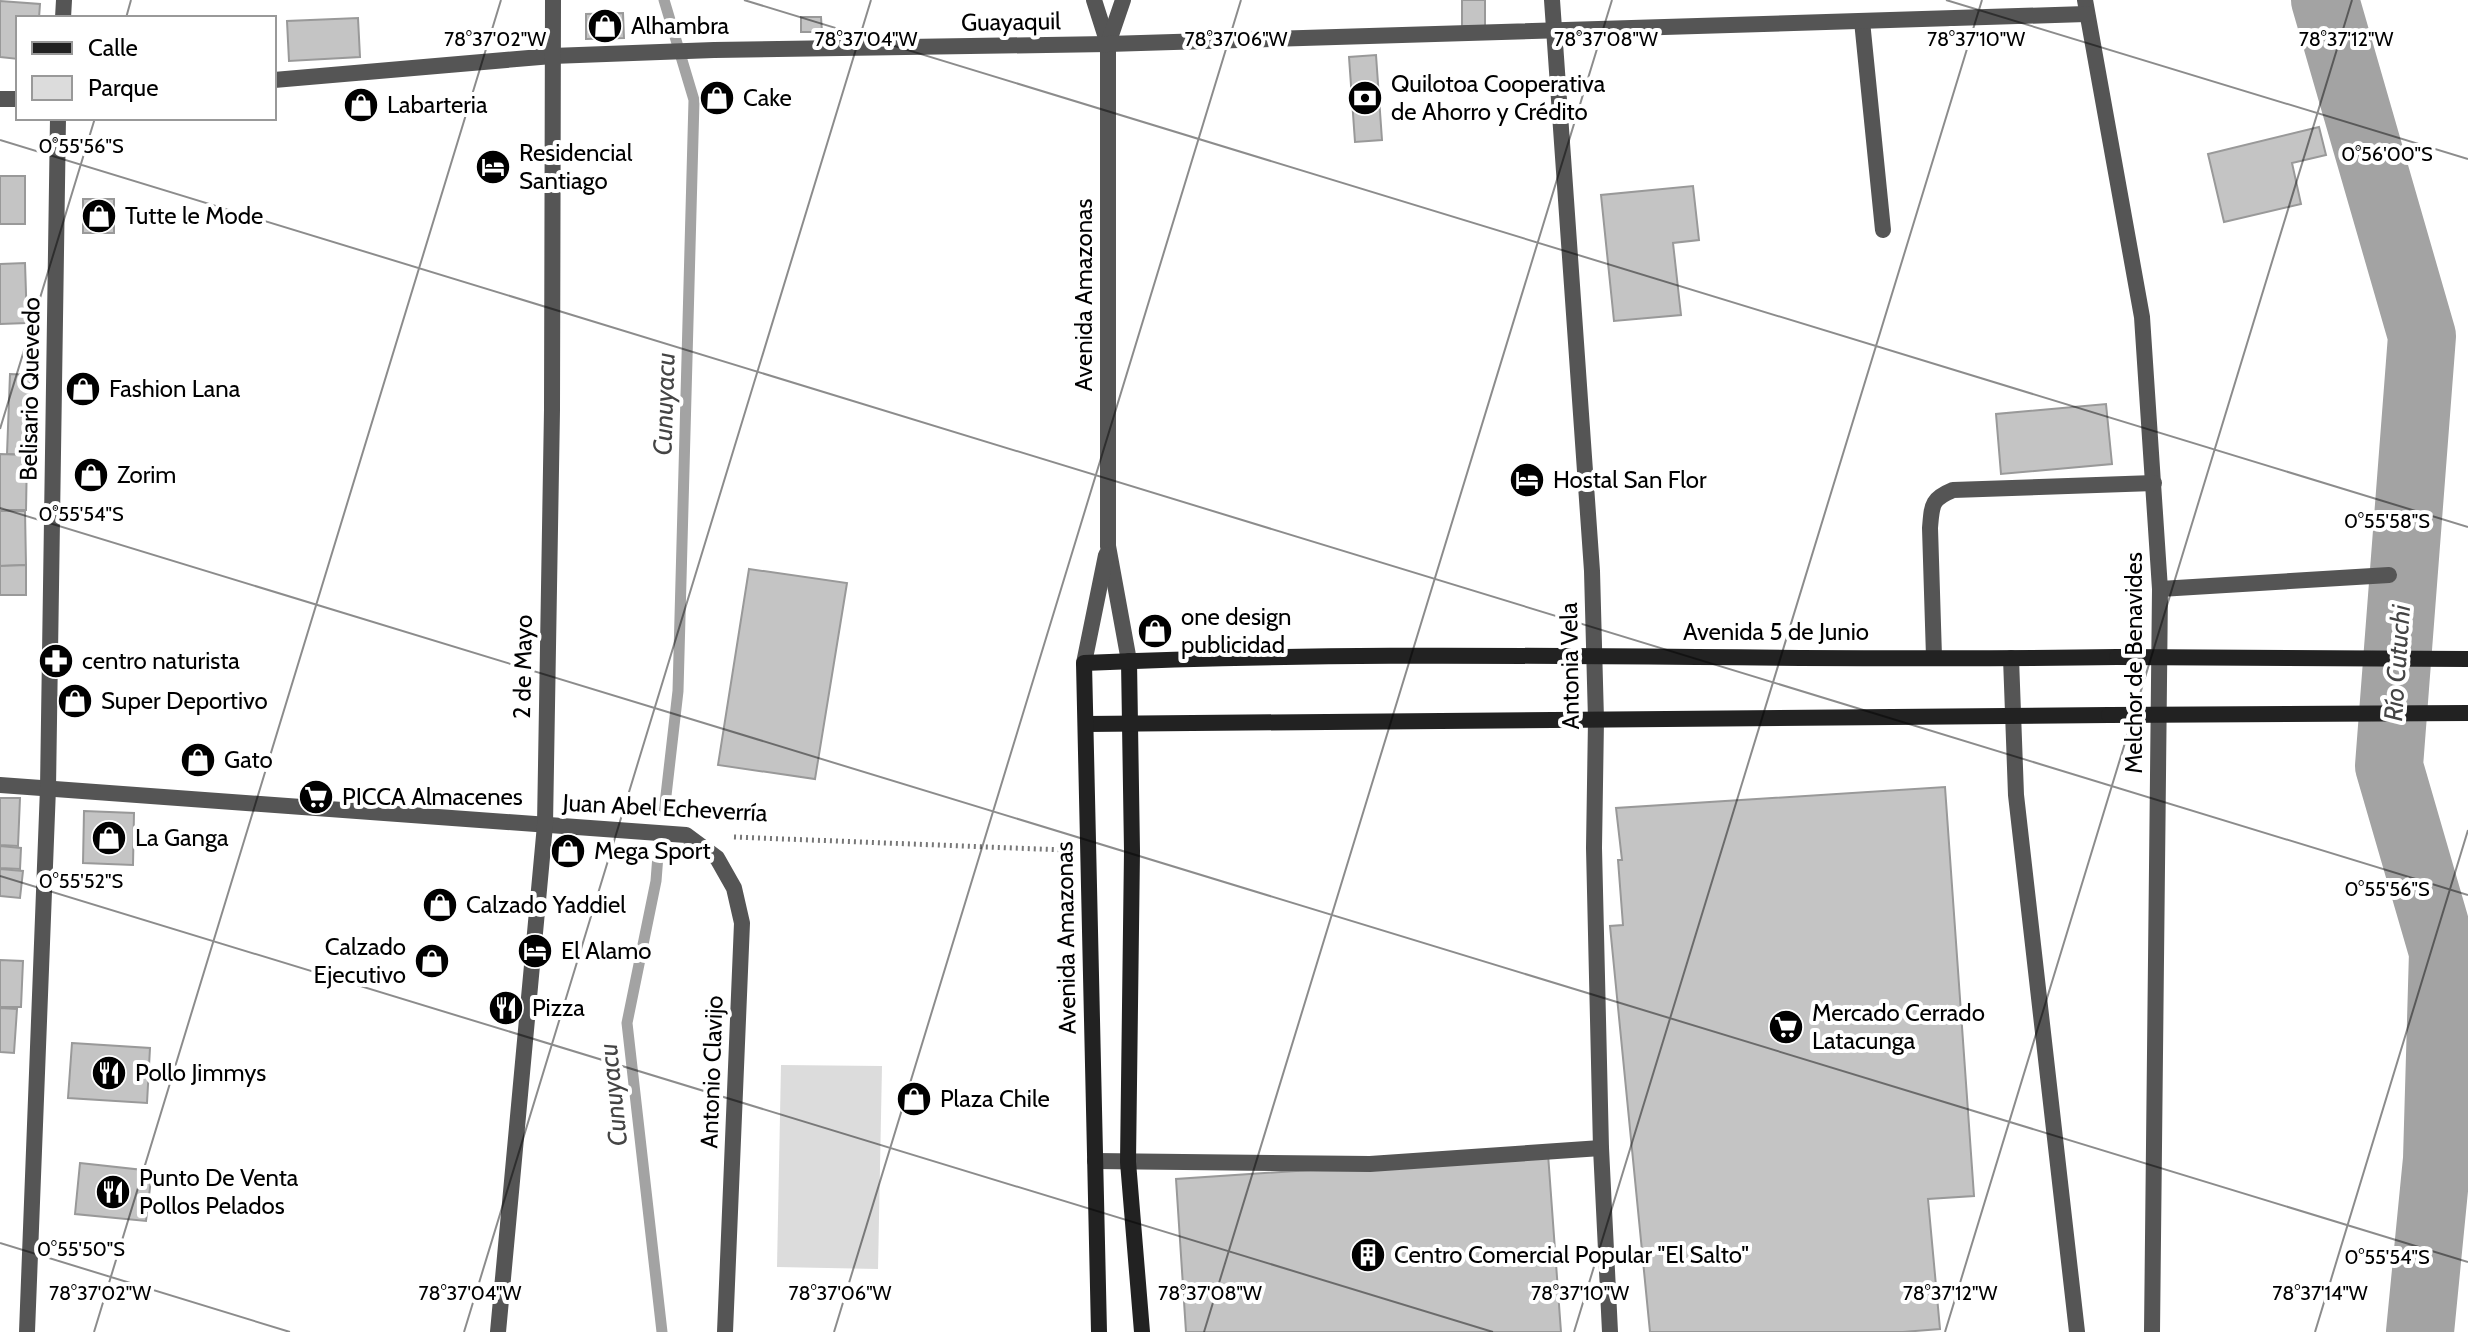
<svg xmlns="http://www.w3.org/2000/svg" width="2468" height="1332" viewBox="0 0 2468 1332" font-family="Cabin,sans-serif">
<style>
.park{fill:#dcdcdc}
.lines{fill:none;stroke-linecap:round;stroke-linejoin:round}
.stream{stroke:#a3a3a3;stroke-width:11}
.river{stroke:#a3a3a3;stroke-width:68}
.building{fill:#c4c4c4;stroke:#999;stroke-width:2}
.path{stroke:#777;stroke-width:5;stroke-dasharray:2 4;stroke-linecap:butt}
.service{stroke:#555;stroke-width:16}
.minor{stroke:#555;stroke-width:16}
.secondary{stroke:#222;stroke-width:16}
.secondary-bridge{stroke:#222;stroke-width:16}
.ticks{fill:none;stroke:#000;stroke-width:2;stroke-opacity:0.45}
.labels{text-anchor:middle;stroke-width:8;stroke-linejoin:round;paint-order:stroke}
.street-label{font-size:24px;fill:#000;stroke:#fff}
.poi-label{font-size:24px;fill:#000;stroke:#fff;text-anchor:start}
.water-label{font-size:26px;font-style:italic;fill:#444;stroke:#fff}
.ticks-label{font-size:20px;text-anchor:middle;fill:#000;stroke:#fff;stroke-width:8;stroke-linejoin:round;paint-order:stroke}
</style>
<rect width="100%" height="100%" fill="#fff"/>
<polygon class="park" points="781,1065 882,1066 878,1269 777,1267"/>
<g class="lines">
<g class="stream">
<polyline points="664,813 678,691 694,100 664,0"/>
<polyline points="658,855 656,881 627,1023 662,1332"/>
</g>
<polyline class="river" points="2325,0 2422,336 2389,766 2443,952 2437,1159 2420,1332"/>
</g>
<g class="building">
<rect x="1462" y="0" width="23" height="26"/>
<polygon points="0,1 40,4 39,18 18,18 18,59 0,57"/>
<polygon points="623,13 624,38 586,39 586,14"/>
<polygon points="801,17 821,17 822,32 801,32"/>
<polygon points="358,18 360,57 289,61 287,21"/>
<polygon points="1376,55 1382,140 1355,142 1349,57"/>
<polygon points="2319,127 2326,155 2292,163 2301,204 2224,222 2208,154"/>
<rect x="0" y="176" width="25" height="48"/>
<polygon points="1693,186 1699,240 1673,243 1681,315 1614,321 1601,195"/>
<rect x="83" y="199" width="31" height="34"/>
<polygon points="25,263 27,323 0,324 0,264"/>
<polygon points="10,374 31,375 27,455 7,454"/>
<polygon points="2106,404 2112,464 2001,474 1996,414"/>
<polygon points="0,454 27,455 26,510 0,510"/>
<polygon points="0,511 25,511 26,565 0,566"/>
<polygon points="26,565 26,595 0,595 0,566"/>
<polygon points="749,569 847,583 815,779 718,765"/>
<polygon points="1945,787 1974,1196 1928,1199 1940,1329 1903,1332 1650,1332 1610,926 1623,925 1618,860 1622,860 1616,808"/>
<polygon points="0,798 20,798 18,846 0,845"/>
<polygon points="84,811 134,813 133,865 83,863"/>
<polygon points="0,846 21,848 20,869 0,868"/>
<polygon points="0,869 23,871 20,898 0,896"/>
<polygon points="0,960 23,961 21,1007 0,1007"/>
<polygon points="0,1008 17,1009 14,1053 0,1052"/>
<polygon points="72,1043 150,1048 147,1103 68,1098"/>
<polygon points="1548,1154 1561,1332 1186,1332 1176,1179"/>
<polygon points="80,1163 152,1171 146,1221 75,1214"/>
</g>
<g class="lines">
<polyline class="path" points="734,837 1064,850"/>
<g class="service">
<polyline points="1862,21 1883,230"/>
<polyline points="2160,589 2389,575"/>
<polyline points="1095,1161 1370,1164 1601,1148"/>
</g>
<g class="minor">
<polyline points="1094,0 1108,44 1108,546 1129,661"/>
<polyline points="1552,0 1592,571 1596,720 1594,848 1601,1148 1610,1332"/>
<polyline points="2085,0 2142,317 2160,589 2152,1332"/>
<polyline points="63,18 64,0"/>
<polyline points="1108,44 1123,0"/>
<polyline points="274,80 552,56 714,50 1108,44 2086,14"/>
<polyline points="0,99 18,99"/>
<path d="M1934,657L1930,528C1932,505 1931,499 1953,490L2154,483"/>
<polyline points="2011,658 2016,795 2077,1332"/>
<polyline points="1084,663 1106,555"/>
<polyline points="0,785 686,835 717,858 734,888 742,923 725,1332"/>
<polyline points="27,1332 48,788 58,118"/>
<polyline points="498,1332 545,825 552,410 553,0"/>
</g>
<g class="secondary">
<polyline points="1129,661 1132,851 1128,1162 1142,1332"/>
<polyline points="1086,724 2109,715"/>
<path d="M1099,1332L1084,663C1428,647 1773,663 2117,657"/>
</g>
<g class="secondary-bridge">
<polyline points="2117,657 2468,659"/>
<polyline points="2109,715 2468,713"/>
</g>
</g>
<path class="ticks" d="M744,0L2468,527M1946,0L2468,159M126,18L131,0M0,140L2468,895M0,429L95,118M0,508L2468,1262M0,876L1493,1332M0,1243L290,1332M94,1332L501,0M464,1332L871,0M834,1332L1241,0M1204,1332L1612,0M1574,1332L1982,0M1945,1332L2352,0M2315,1332L2468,830"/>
<defs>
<g id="shop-disc" transform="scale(1.8)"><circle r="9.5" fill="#000" stroke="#fff"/><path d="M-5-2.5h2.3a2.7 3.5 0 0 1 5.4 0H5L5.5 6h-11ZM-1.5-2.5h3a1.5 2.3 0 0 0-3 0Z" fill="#fff"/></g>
<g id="bank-disc" transform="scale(1.8)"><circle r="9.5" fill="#000" stroke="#fff"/><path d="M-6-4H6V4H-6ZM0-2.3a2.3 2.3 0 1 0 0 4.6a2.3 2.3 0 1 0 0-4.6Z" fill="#fff"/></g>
<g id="hotel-disc" transform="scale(1.8)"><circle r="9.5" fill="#000" stroke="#fff"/><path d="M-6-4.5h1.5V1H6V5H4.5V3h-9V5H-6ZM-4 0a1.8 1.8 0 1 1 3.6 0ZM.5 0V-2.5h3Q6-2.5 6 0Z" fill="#fff"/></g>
<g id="pharmacy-disc" transform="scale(1.8)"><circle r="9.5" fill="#000" stroke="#fff"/><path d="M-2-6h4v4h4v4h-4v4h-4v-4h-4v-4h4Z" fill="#fff"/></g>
<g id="supermarket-disc" transform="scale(1.8)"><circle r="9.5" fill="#000" stroke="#fff"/><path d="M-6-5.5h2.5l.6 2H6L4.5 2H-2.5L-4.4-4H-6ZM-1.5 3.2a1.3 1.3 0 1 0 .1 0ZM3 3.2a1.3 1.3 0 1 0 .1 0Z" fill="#fff"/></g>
<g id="restaurant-disc" transform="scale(1.8)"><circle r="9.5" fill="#000" stroke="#fff"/><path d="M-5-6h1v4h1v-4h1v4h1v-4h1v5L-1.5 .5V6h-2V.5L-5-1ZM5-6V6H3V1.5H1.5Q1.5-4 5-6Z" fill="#fff"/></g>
<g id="building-disc" transform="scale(1.8)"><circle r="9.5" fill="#000" stroke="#fff"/><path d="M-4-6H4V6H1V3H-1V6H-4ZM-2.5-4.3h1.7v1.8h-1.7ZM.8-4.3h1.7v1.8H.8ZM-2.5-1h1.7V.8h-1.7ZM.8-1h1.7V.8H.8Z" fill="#fff"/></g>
</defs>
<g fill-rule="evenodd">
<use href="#shop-disc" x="605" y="26"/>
<use href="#shop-disc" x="717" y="98"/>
<use href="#bank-disc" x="1365" y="98"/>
<use href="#shop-disc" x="361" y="105"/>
<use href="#hotel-disc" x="493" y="167"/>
<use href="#shop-disc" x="99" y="216"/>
<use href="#shop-disc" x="83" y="389"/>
<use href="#shop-disc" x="91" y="475"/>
<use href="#hotel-disc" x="1527" y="480"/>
<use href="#shop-disc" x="1155" y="631"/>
<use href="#pharmacy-disc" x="56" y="661"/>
<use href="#shop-disc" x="75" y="701"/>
<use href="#shop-disc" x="198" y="760"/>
<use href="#supermarket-disc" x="316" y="797"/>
<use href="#shop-disc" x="109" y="838"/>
<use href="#shop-disc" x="568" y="851"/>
<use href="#shop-disc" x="440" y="905"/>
<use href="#hotel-disc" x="535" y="951"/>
<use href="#shop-disc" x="432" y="961"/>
<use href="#restaurant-disc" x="506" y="1008"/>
<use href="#supermarket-disc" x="1786" y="1027"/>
<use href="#restaurant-disc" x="109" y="1073"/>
<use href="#shop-disc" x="914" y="1099"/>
<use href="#restaurant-disc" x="113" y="1192"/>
<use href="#building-disc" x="1368" y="1255"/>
</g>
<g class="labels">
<g class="street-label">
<text transform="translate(1011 22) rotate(-1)" y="8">Guayaquil</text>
<text transform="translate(1084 295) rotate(-90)" y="8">Avenida Amazonas</text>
<text transform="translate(30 389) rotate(-89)" y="8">Belisario Quevedo</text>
<text x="1776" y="640">Avenida 5 de Junio</text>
<text transform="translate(2134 663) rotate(-90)" y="8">Melchor de Benavides</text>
<text transform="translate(1570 666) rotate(-91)" y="8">Antonia Vela</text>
<text transform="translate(523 667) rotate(-89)" y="8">2 de Mayo</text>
<text transform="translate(665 808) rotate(3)" y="8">Juan Abel Echeverría</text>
<text transform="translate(1066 938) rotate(-91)" y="8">Avenida Amazonas</text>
<text transform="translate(712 1072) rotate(-88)" y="8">Antonio Clavijo</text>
</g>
<g class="poi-label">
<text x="631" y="34">Alhambra</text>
<text x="1391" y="92">Quilotoa Cooperativa<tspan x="1391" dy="28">de Ahorro y Crédito</tspan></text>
<text x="743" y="106">Cake</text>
<text x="387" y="113">Labarteria</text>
<text x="519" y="161">Residencial<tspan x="519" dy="28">Santiago</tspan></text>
<text x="125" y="224">Tutte le Mode</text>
<text x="109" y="397">Fashion Lana</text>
<text x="117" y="483">Zorim</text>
<text x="1553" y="488">Hostal San Flor</text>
<text x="1181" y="625">one design<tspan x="1181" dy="28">publicidad</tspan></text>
<text x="82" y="669">centro naturista</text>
<text x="101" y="709">Super Deportivo</text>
<text x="224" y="768">Gato</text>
<text x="342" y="805">PICCA Almacenes</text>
<text x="135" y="846">La Ganga</text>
<text x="594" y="859">Mega Sport</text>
<text x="466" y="913">Calzado Yaddiel</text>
<text x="406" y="955" text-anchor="end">Calzado<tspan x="406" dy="28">Ejecutivo</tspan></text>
<text x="561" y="959">El Alamo</text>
<text x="532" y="1016">Pizza</text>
<text x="1812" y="1021">Mercado Cerrado<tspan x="1812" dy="28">Latacunga</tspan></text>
<text x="135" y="1081">Pollo Jimmys</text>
<text x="940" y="1107">Plaza Chile</text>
<text x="139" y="1186">Punto De Venta<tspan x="139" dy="28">Pollos Pelados</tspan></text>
<text x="1394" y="1263">Centro Comercial Popular "El Salto"</text>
</g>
<g class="water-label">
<text transform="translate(664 404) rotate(-88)" y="9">Cunuyacu</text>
<text transform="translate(2397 663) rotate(-86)" y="9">Río Cutuchi</text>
<text transform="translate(613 1095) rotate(-96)" y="9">Cunuyacu</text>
</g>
</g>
<g class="ticks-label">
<text x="495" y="46">78°37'02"W</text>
<text x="866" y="46">78°37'04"W</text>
<text x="1236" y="46">78°37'06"W</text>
<text x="1606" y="46">78°37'08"W</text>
<text x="1976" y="46">78°37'10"W</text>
<text x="2346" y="46">78°37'12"W</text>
<text x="81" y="153">0°55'56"S</text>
<text x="2387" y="161">0°56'00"S</text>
<text x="81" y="521">0°55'54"S</text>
<text x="2387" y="528">0°55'58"S</text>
<text x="81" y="888">0°55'52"S</text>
<text x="2387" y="896">0°55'56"S</text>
<text x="81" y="1256">0°55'50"S</text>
<text x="2387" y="1264">0°55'54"S</text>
<text x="100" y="1300">78°37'02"W</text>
<text x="470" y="1300">78°37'04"W</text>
<text x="840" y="1300">78°37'06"W</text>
<text x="1210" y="1300">78°37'08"W</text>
<text x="1580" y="1300">78°37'10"W</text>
<text x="1950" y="1300">78°37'12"W</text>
<text x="2320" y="1300">78°37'14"W</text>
</g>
<rect x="16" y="16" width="260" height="104" fill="#ffffff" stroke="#999999" stroke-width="2"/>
<rect x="32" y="42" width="40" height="12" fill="#222222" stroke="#999999" stroke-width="2"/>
<text x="88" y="56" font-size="24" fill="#000000">Calle</text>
<rect x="32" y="76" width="40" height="24" fill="#dcdcdc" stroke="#999999" stroke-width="2"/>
<text x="88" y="96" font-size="24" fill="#000000">Parque</text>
</svg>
